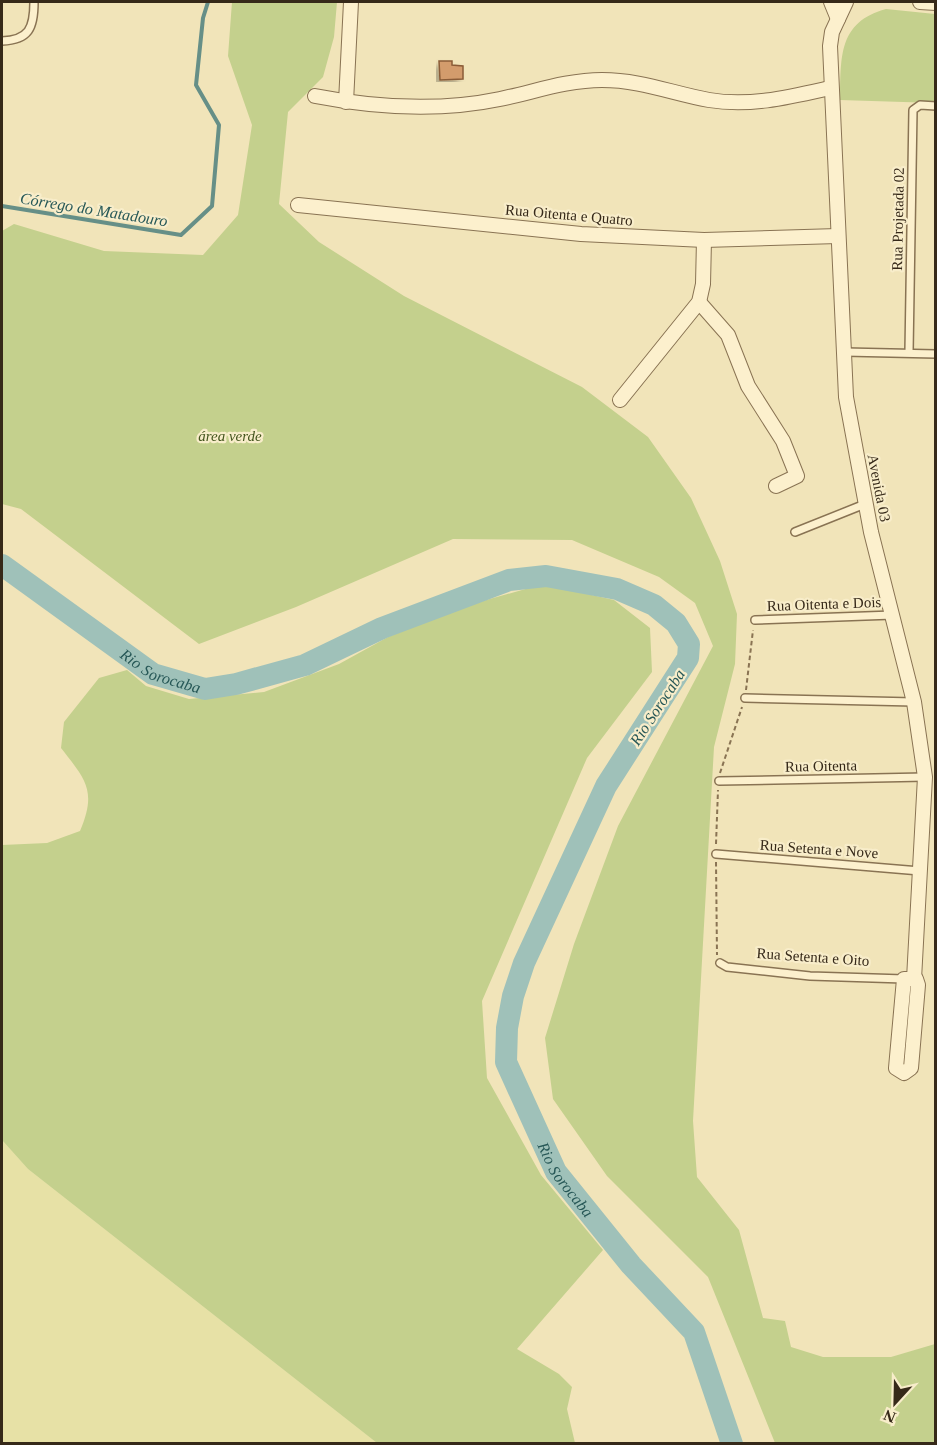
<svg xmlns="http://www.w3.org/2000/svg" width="937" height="1445" viewBox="0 0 937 1445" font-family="Georgia,serif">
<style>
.farmland{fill:#e7e1a6}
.green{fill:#c4d08d}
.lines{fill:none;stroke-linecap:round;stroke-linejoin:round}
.stream{stroke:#668f87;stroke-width:4}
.river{stroke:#9fc1b9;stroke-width:22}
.building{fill:#d39c6c;stroke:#8a5c37;stroke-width:1.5;filter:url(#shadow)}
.lane-casing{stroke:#897353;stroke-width:10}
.street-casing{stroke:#897353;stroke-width:16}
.path{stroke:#897353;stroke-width:2;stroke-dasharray:4.5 3;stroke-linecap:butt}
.lane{stroke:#fcf0cd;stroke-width:7}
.street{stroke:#fcf0cd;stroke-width:14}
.labels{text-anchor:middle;stroke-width:4.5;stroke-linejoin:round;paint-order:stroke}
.street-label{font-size:15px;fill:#362919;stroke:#f8edca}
.park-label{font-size:15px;font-style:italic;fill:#44551e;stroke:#f8edca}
.water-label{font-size:16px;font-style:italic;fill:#275857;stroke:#f8edca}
</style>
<defs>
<filter id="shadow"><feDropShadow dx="-5.5" dy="5.5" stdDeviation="3" flood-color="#0004"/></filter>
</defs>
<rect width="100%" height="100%" fill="#f1e4b9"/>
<polygon class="farmland" points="2,1140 28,1169 377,1443 2,1443"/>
<g class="green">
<polygon points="232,2 337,2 334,37 323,77 288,112 279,204 319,242 404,296 582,387 648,437 691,498 720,561 737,614 735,664 714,747 693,1121 697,1177 739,1230 763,1318 785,1321 791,1347 823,1357 891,1357 935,1344 935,1443 775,1443 708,1277 607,1176 553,1099 545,1038 574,944 618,826 713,646 695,603 659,577 572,540 453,539 296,607 199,644 21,509 2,504 2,231 14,224 104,251 203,255 238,215 252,125 228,56"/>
<path d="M886,9L935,14V103L840,100C841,57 838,22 886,9Z"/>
<path d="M543,584L614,600L650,628L652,672L587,758L482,1001L487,1078L541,1175L603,1250L517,1349L559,1374L572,1387L567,1409L575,1443H377L28,1169L2,1140V845L47,843L80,831C97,791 86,780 61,748L64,722L99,678L127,670L146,686L189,699L264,692L339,664L388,637L458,608Z"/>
</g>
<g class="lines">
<polyline class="stream" points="2,206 181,235 212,206 219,125 196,85 203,18 208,2"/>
<path class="river" id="s1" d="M2,565L153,674L205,689L236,684L305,665L382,628L509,580L546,576L617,589L654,605L676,623L689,644L688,658L606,786L524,963L513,996L507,1028L506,1062L556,1172L631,1265L694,1332L732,1444"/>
</g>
<polygon class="building" points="439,61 452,61 452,65 463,66 463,79 440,80"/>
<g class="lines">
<g class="lane-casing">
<g id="lane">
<path d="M2,41C29,40 34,28 34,2"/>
<polyline points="845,352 936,354"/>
<polyline points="909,352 913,110 920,105 936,106"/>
<polyline points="795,532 865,504"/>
<polyline points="755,620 893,615"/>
<polyline points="745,698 914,702"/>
<polyline points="719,781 925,777"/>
<polyline points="716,854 920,871"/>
<polyline points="720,963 727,967 810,976 904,979"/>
</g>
</g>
<g class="street-casing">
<g id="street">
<polyline points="831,2 838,19"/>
<polyline points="846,2 832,32 830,46 846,397 871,532 914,702 925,777 914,979"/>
<polyline points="920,2 936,3"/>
<path d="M315,96C377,108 438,112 500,99C534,92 567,80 602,80C641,80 671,93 709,100C750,107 790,97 830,88"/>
<polyline points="346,102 351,2"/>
<polyline points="298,205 581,234 704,240 838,236"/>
<polyline points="699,302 728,335 748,386 783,441 797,476 776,486"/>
<polyline points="620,400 699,302 703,284 704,240"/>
<polygon points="904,979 916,979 918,985 911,1068 904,1073 896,1068"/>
</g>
</g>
<g class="path">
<polyline points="746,690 753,630"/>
<polyline points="720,773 742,707"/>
<polyline points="716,844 718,790"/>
<polyline points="716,862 717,955"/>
</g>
<use href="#lane" class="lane"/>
<use href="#street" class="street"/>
</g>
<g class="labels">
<g class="street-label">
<text transform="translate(569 215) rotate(5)" y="5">Rua Oitenta e Quatro</text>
<text transform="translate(898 219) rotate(-89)" y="5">Rua Projetada 02</text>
<text transform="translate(879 488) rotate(79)" y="5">Avenida 03</text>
<text transform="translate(824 604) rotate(-2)" y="5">Rua Oitenta e Dois</text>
<text transform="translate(821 766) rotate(-1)" y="5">Rua Oitenta</text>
<text transform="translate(819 849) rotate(4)" y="5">Rua Setenta e Nove</text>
<text transform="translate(813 957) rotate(4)" y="5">Rua Setenta e Oito</text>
</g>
<g class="park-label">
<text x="230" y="441">área verde</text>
</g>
<g class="water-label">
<text transform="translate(94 209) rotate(9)" y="6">Córrego do Matadouro</text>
<text dy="6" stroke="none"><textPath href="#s1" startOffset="192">Rio Sorocaba</textPath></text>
<text transform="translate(657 707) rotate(-57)" y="6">Rio Sorocaba</text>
<text dy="6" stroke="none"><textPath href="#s1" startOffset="1362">Rio Sorocaba</textPath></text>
</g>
</g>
<rect width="937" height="1445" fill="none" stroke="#362919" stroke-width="6"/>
<g transform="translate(895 1403) rotate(202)" stroke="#f8edca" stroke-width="4.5" paint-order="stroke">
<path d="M0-4.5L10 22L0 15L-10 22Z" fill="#362919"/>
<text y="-9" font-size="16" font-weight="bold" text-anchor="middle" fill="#362919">N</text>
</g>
</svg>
